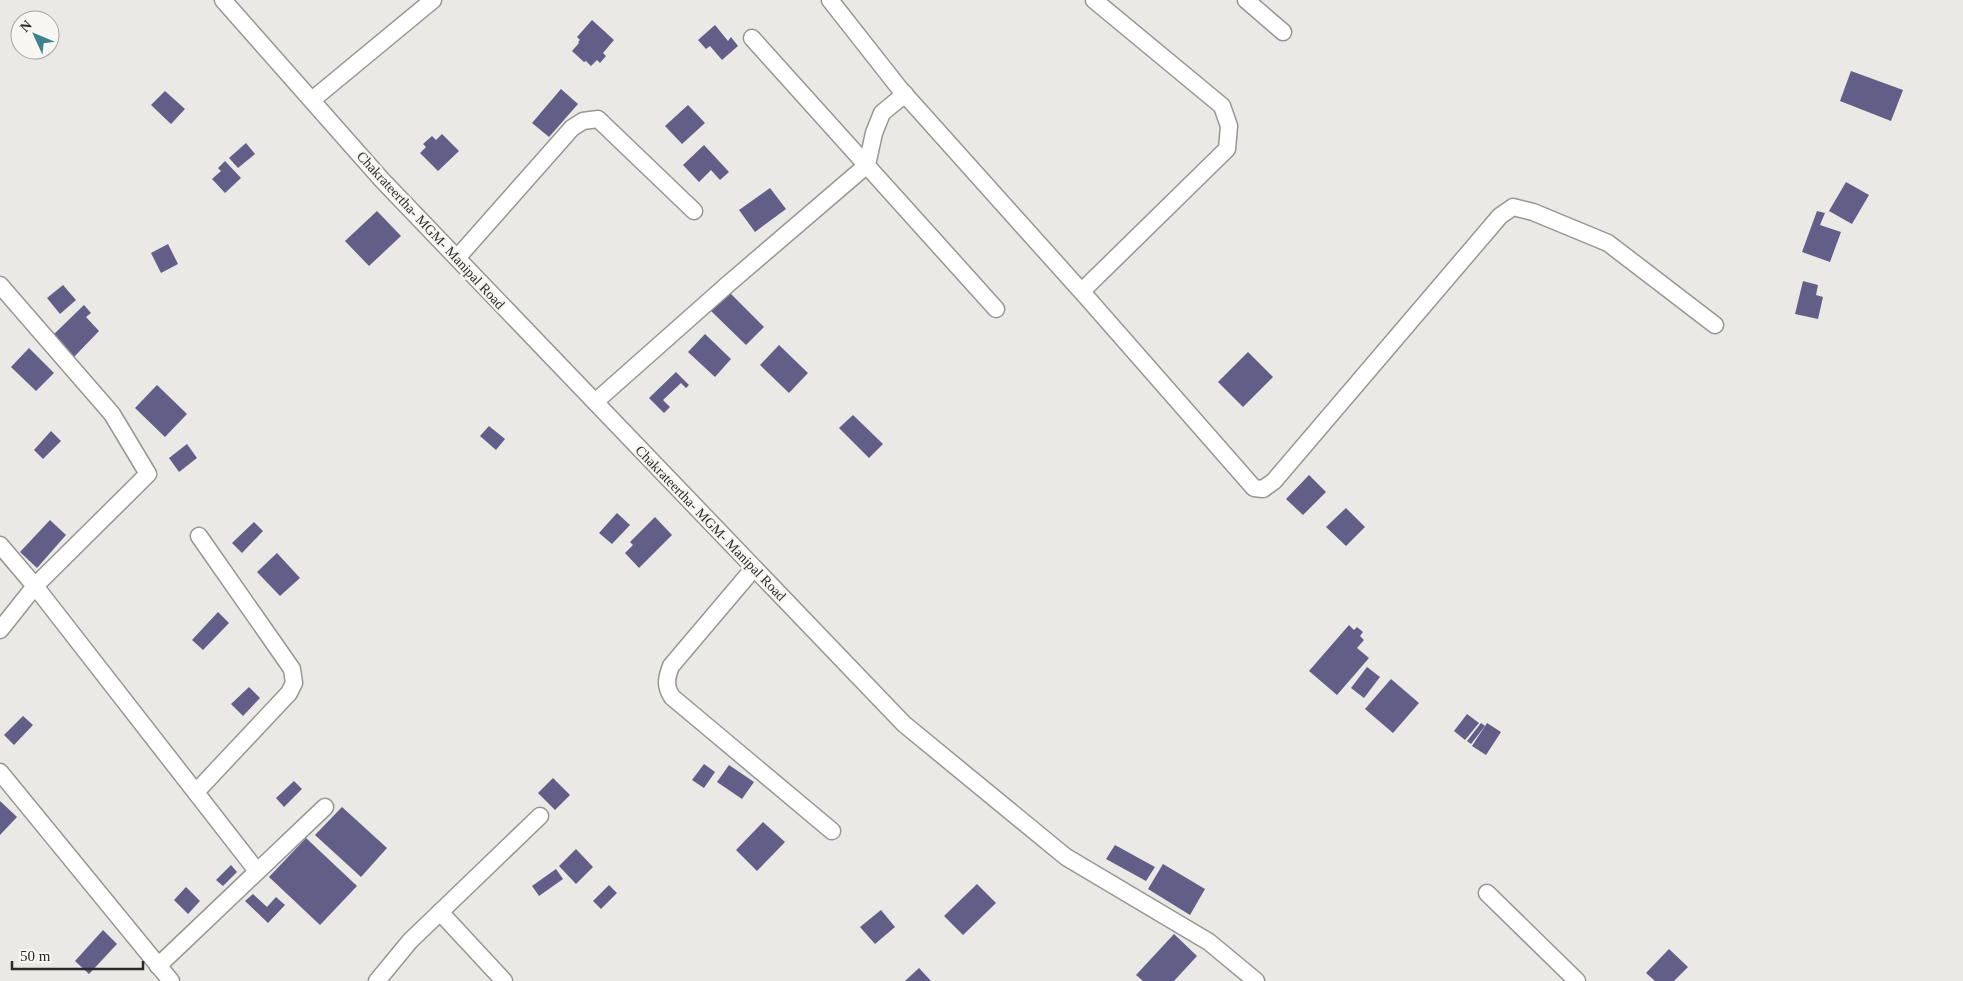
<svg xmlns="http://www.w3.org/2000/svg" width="1963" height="981" viewBox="0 0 1963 981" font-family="Georgia,serif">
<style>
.building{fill:#625e88}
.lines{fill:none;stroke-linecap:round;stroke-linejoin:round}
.minor-casing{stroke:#979692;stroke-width:19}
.minor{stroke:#fff;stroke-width:16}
.labels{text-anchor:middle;stroke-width:5;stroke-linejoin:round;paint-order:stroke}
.street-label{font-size:14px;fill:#2b2a29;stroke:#f8f6f2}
</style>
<rect width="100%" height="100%" fill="#eae9e5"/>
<g class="building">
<polygon points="592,20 614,40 603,53 606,56 600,63 597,60 591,66 586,61 584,62 572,51 579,43 578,42 580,40 577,37"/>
<polygon points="715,25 728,41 731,37 738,46 722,60 710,46 706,49 698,40"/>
<polygon points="1851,71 1903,90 1891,121 1840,101"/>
<polygon points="561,89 578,104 549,137 532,123"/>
<polygon points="165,91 185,109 171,124 151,105"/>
<polygon points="688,105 705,123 682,144 665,126"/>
<polygon points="442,134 459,151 438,171 420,153 426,147 423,144 432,136 436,140"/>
<polygon points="246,143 255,154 238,168 229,158"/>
<polygon points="704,145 729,172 720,180 711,170 699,182 683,165"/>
<polygon points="225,161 241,178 225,193 212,179 221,171 218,168"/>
<polygon points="1846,182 1869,195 1852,224 1829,211"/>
<polygon points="770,188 786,209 755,232 739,210"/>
<polygon points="377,211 401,236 369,266 345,241"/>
<polygon points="1817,211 1825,213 1820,225 1841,232 1830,262 1802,252"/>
<polygon points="168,244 178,264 161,273 151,253"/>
<polygon points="1803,281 1818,285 1816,295 1823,297 1818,319 1795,314"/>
<polygon points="63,285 76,300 60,314 47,298"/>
<polygon points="729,292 764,327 746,345 710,310"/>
<polygon points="84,305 91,313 86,317 99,331 73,358 52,336"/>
<polygon points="705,334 731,359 715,377 688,352"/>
<polygon points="779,345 808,373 789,393 760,365"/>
<polygon points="29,348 54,373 36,391 11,367"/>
<polygon points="1248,352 1273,377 1243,407 1218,382"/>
<polygon points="676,372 689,385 686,388 681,383 663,400 670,407 664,413 649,398"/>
<polygon points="157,385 187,414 165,437 135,408"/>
<polygon points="853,415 883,444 869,458 839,428"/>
<polygon points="489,426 505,439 496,450 480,436"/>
<polygon points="51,431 61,441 43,459 34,450"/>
<polygon points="187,444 197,458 179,472 169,458"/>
<polygon points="1309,475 1326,492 1303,515 1286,499"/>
<polygon points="1346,508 1365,527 1346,546 1326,527"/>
<polygon points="617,513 630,525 612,544 599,533"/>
<polygon points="655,517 672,535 639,568 625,553 633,545 630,542"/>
<polygon points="50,520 66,535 37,568 20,552"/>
<polygon points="254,522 263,531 242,553 232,543"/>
<polygon points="277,553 300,578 280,596 257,572"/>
<polygon points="218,612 229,623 203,650 192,640"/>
<polygon points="1349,625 1354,630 1357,627 1363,632 1360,636 1364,640 1357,648 1369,658 1337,695 1309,671"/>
<polygon points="1367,667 1380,677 1364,698 1351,688"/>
<polygon points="1391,679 1419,703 1393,733 1365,709"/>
<polygon points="249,687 260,698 243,716 231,704"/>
<polygon points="1467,714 1479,723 1465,740 1454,731"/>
<polygon points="23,716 33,725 14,745 4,735"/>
<polygon points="1481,723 1485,726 1471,744 1467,741"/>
<polygon points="1487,723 1501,732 1486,755 1472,746"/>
<polygon points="704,764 715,772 704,788 692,780"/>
<polygon points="729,765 754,782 742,799 717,782"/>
<polygon points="553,778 570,795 555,810 538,793"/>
<polygon points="294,781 302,789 284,807 276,798"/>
<polygon points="0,801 17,817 0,835"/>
<polygon points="342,807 387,848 361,877 315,835"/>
<polygon points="763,822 785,842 757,871 736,850"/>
<polygon points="306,838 357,886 320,925 269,877"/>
<polygon points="1115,845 1155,867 1146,881 1106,859"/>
<polygon points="576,849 593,867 576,884 559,866"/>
<polygon points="1163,864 1205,889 1190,915 1148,889"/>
<polygon points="231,865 237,872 223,886 216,880"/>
<polygon points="556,869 563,879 539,896 532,886"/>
<polygon points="977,884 996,903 963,935 944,916"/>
<polygon points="609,885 617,893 601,909 593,901"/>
<polygon points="186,887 200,901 188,914 174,900"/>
<polygon points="253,894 267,907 276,897 285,905 268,923 245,901"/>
<polygon points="881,910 895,927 875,944 860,927"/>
<polygon points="103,930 117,944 89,974 75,961"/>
<polygon points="1174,934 1197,956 1174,981 1143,981 1136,975"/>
<polygon points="1669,949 1688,967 1674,981 1655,981 1646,973"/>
<polygon points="919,968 931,981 905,981"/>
</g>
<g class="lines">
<g class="minor-casing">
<g id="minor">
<polyline points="223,0 382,180 904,724 1066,857 1209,942 1256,981"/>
<polyline points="830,0 900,89 1090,301 1254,488 1263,489 1274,481 1500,216 1513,207 1533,212 1608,243 1715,325"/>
<polyline points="1246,0 1283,32"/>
<polyline points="752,38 996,309"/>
<polyline points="312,100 433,0"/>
<polyline points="457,258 572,128 583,121 598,119 694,211"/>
<polyline points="0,285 112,414 148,474 35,586 0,545"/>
<polyline points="1082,291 1227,149 1229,126 1222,106 1094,0"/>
<polyline points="595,402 727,285 867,165 874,133 882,113 905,94"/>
<path d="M754,568L671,666C666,679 665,686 672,697L832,831"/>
<polyline points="0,630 35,586 257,871"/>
<polyline points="0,772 171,981"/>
<polyline points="196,792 289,693 294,683 292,669 199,536"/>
<polyline points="1487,893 1577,981"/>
<polyline points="440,912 504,981"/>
<polyline points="158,966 325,807"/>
<polyline points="377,981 410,941 540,816"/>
</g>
</g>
<use href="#minor" class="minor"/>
</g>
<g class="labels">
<g class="street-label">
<text transform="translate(431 230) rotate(47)" y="5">Chakrateertha- MGM- Manipal Road</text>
<text transform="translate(711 523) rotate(46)" y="5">Chakrateertha- MGM- Manipal Road</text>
</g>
</g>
<g transform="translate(35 35) rotate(314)"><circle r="24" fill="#f8f6f2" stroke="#a6a4a2"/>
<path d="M0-4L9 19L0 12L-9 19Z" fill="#3d838d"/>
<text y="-8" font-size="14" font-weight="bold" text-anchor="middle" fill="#2b2a29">N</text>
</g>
<path d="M12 961v8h131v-8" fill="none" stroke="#2b2a29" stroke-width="2.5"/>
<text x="20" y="961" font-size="15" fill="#2b2a29" stroke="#f8f6f2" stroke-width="4" paint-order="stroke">50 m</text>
</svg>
